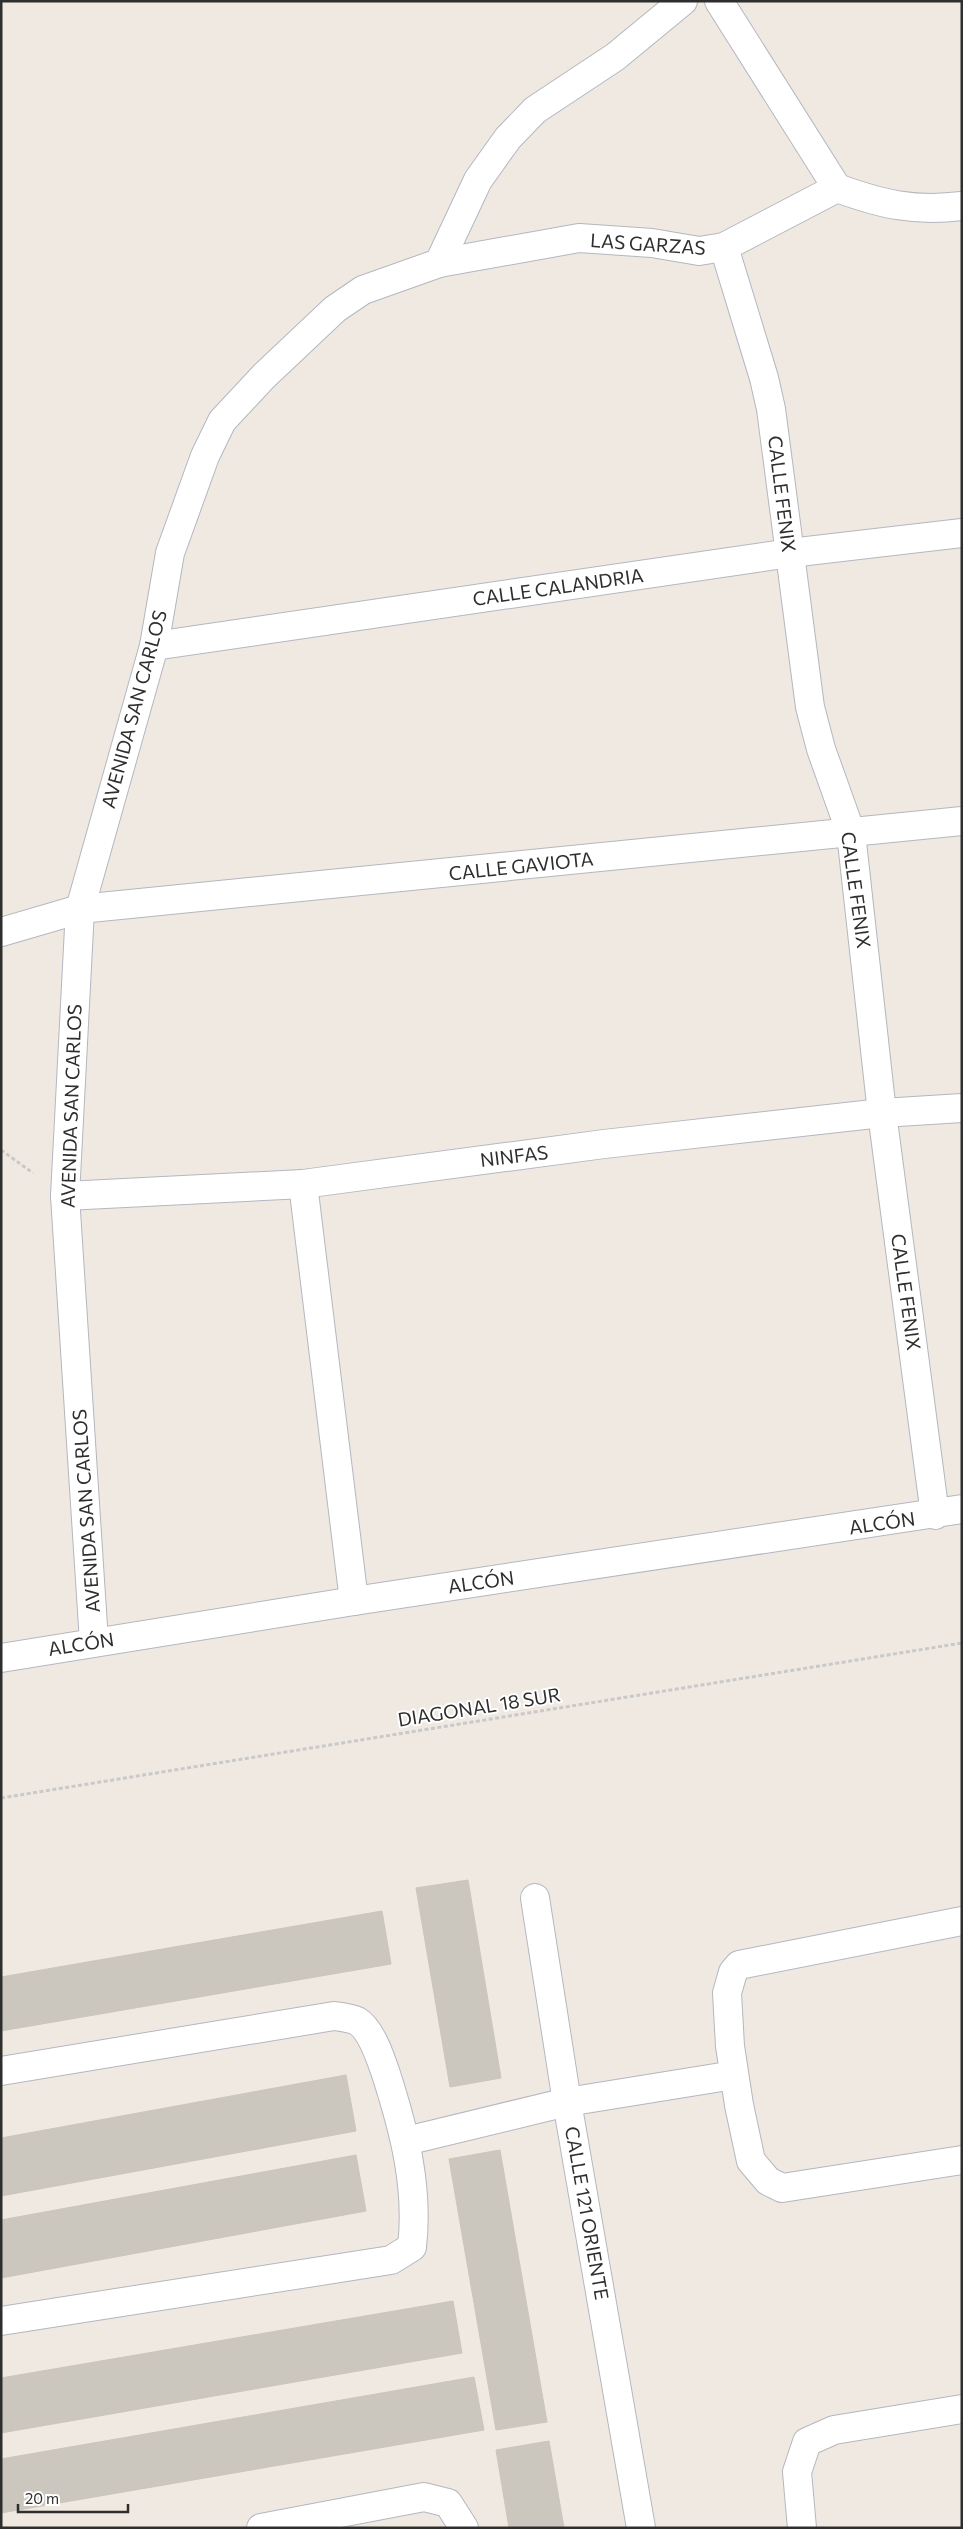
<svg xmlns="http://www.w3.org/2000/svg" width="963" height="2529" viewBox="0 0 963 2529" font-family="Commissioner,sans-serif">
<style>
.building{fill:#cbc7bf;stroke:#cbc5ba}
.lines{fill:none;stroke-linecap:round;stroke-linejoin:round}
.minor-casing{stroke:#b4b7c1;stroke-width:30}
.path{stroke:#c9c9c9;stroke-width:3;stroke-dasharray:4 2.5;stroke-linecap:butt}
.minor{stroke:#fff;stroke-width:28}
.labels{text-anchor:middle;stroke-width:4;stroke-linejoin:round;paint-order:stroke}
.street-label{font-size:19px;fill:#2e2e2e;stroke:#fff}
</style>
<rect width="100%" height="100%" fill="#efe9e1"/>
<g class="building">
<polygon points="468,1880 501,2078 450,2087 416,1888"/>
<polygon points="382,1911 391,1964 1,2031 1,1977"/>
<polygon points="346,2075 356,2131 1,2196 1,2138"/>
<polygon points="500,2150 547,2422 496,2430 449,2159"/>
<polygon points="356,2155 366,2211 1,2278 1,2220"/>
<polygon points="453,2301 462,2353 1,2433 1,2378"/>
<polygon points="474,2377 484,2430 1,2513 1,2459"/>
<polygon points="549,2441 564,2528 509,2528 496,2450"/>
</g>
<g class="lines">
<g class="minor-casing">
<g id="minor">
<polyline points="719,1 837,188"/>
<polyline points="724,247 764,378 771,409 810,707 821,749 851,833 882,1113 935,1515"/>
<path d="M439,263L579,238L652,243L699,251L724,247L837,188C881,204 914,212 962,206"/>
<polyline points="154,646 790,553 962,533"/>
<polyline points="1,932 80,909 962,821"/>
<polyline points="303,1184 354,1601"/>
<polyline points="65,1196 303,1184 604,1144 882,1113 962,1108"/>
<polyline points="94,1642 65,1196 80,909 154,646 170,553 205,456 222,421 264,376 335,309 363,290 439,263 478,180 508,138 535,110 615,57 683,1"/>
<polyline points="1,1658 354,1601 962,1509"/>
<polyline points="535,1898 567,2102 641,2528"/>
<polyline points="962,1921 739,1965 733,1972 727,1993 730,2046 739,2105 751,2161 768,2181 782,2188 962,2160"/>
<path d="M1,2071L334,2016C341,2017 351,2018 357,2021C371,2029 381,2059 386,2074C404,2130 419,2187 412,2247L391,2260L1,2321"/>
<polyline points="406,2141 567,2102 734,2075"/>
<polyline points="261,2528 424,2497 448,2503 464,2528"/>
<polyline points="802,2528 797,2472 807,2442 834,2430 962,2409"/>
</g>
</g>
<g class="path">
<polyline points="1,1150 33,1173"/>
<polyline points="1,1798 962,1643"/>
</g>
<use href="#minor" class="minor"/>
</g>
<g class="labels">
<g class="street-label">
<text transform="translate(648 244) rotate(4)" y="7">LAS GARZAS</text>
<text transform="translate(782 494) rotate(83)" y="7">CALLE FENIX</text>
<text transform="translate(558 587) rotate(-8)" y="7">CALLE CALANDRIA</text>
<text transform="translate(134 709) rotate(-75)" y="7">AVENIDA SAN CARLOS</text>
<text transform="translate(521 866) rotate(-6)" y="7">CALLE GAVIOTA</text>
<text transform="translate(856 890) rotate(82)" y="7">CALLE FENIX</text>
<text transform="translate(71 1106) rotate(-88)" y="7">AVENIDA SAN CARLOS</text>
<text transform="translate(514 1156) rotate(-7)" y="7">NINFAS</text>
<text transform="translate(906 1292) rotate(82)" y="7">CALLE FENIX</text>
<text transform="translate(86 1511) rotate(-94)" y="7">AVENIDA SAN CARLOS</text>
<text transform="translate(882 1523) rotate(-8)" y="7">ALCÓN</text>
<text transform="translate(481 1582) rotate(-8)" y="7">ALCÓN</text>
<text transform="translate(81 1644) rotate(-9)" y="7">ALCÓN</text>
<text transform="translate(479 1707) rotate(-9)" y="7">DIAGONAL 18 SUR</text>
<text transform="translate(587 2213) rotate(80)" y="7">CALLE 121 ORIENTE</text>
</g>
</g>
<rect width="963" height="2529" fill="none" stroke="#2e2e2e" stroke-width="5"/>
<path d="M18 2504v8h110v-8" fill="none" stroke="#2e2e2e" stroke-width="2.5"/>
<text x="25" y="2504" font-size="15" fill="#2e2e2e" stroke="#ffffff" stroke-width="4" paint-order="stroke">20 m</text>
</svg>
